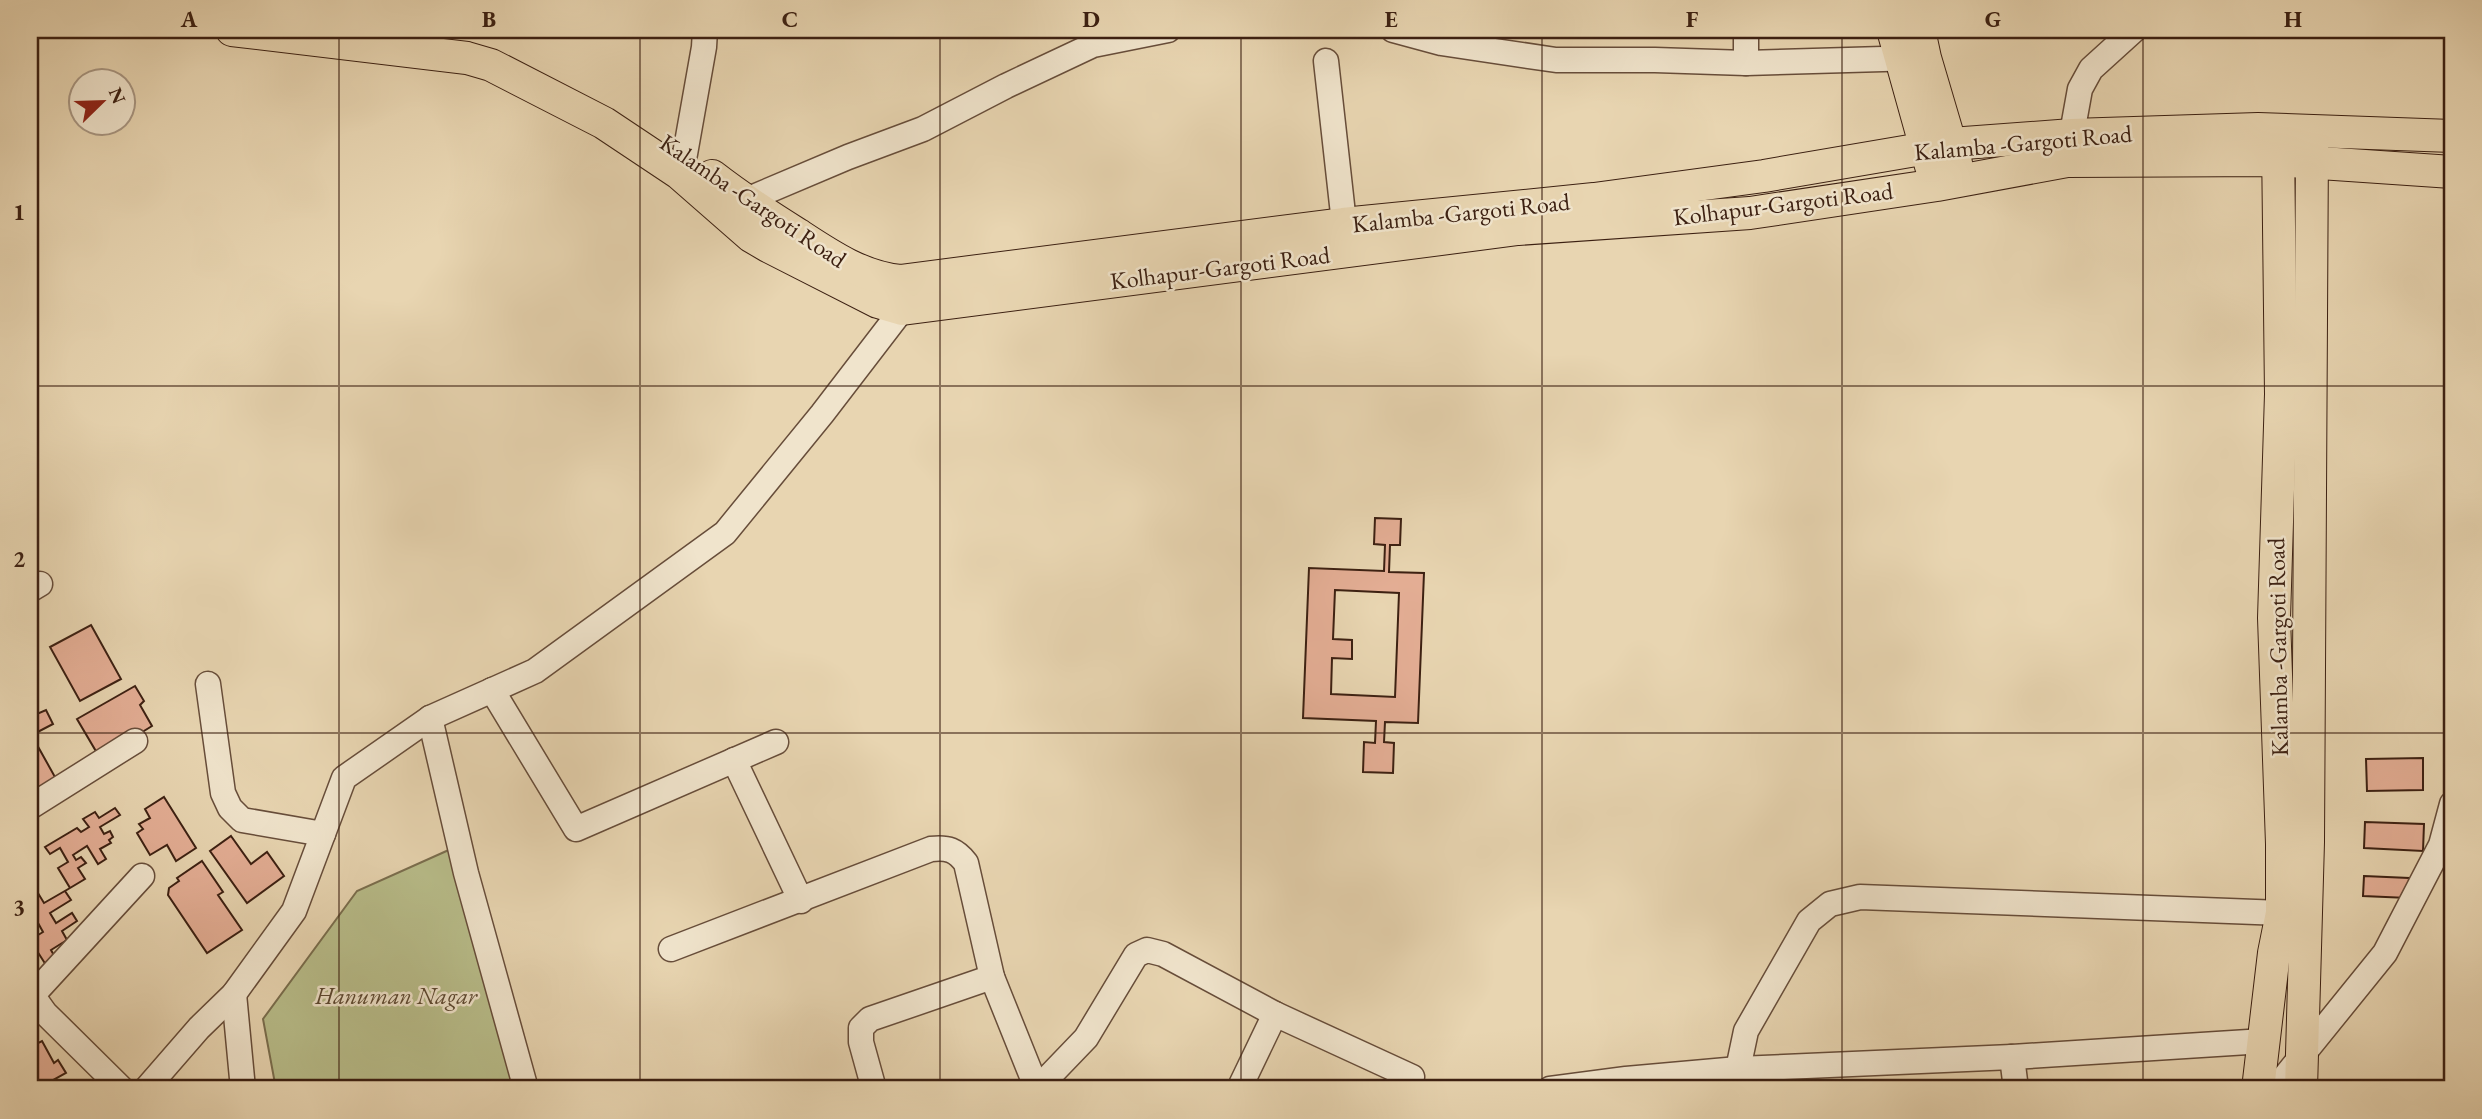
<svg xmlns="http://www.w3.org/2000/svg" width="2482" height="1119" viewBox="0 0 2482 1119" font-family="'EB Garamond',serif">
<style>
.green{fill:#b8bd8a;stroke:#7a6e4e;stroke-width:2}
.building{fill:#e4ae95;stroke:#3c2012;stroke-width:2;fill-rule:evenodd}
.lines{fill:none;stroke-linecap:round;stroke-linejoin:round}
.minor-casing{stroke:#674d3a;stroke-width:27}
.major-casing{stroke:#3c2012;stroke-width:34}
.minor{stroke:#f0e4cc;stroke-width:24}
.major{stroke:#e8d5b1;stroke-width:32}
.grid{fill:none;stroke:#3c2012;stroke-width:2;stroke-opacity:0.55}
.labels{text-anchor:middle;stroke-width:5;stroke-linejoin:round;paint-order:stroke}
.street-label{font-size:24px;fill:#3c2012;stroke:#f0e4cc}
.park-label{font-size:24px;font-style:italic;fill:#5b4730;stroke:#f0e4cc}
.neatline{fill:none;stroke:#3c2012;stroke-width:2.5}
.grid-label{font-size:23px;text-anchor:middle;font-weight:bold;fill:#3c2012}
</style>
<rect width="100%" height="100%" fill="#e8d5b1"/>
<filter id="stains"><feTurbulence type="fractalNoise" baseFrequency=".00286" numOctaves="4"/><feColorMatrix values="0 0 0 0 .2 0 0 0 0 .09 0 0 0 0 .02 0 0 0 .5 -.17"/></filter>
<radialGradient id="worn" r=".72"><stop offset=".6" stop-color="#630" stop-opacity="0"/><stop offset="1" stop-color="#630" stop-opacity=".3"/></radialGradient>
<polygon class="green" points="451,849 519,1089 276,1089 263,1019 357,891"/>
<g class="building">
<path d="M1375,518L1401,519L1400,545H1390L1389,572L1424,573L1418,723L1385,722L1384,742L1394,743L1393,773L1363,772L1364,742L1375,743L1376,721L1303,718L1309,568L1384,571L1385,545L1374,544ZM1335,590L1399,593L1395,697L1331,694L1332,658L1352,659V640L1333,639Z"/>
<polygon points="91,625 121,679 80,701 50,647"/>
<polygon points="135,686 144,701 140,705 152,726 100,758 77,719"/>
<polygon points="30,700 37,714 46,710 53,724 30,736"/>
<polygon points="36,743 60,786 30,802 30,747"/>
<polygon points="2423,758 2423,790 2367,791 2366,759"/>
<polygon points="164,797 196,848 176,861 167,845 150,855 137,833 143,829 139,824 150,818 145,809"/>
<polygon points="115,808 120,815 100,827 104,834 110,831 113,837 109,840 111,843 100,849 106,859 98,864 87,846 73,855 76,860 81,857 86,863 78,868 85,879 65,891 71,900 50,913 56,923 72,913 77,921 62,931 67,940 51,950 56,959 46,965 30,940 43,932 38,923 30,928 30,880 44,903 70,888 58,868 68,862 60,848 50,854 45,847 77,828 81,832 89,827 83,819 95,812 99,818"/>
<polygon points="2365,822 2424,824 2423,851 2364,848"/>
<polygon points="231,836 251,864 267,852 284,876 247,903 210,851"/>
<polygon points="202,861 223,892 218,895 242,930 207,953 168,895 169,888 179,881 177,878"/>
<polygon points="2364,876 2409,878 2408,898 2363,896"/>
<polygon points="42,1041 54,1063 58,1060 66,1073 37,1089 30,1089 30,1047"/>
</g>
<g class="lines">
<g class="minor-casing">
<g id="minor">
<polyline points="1393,30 1441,43 1556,60 1655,60 1746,63"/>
<polyline points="1746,30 1746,63 1918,58"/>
<polyline points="413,52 424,30"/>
<polyline points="1326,61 1346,241"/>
<polyline points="2069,150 2080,89 2091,69 2134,30"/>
<polyline points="679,173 685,154 704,47 705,30"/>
<polyline points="744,201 848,157 923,129 1006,86 1093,45 1168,30"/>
<polyline points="30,590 40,584"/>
<polyline points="208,684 223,793 230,808 242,820 323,834"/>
<polyline points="492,690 576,829 776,742"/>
<polyline points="430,718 466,873 526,1089"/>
<polyline points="734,760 801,901"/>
<polyline points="30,807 135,741"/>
<path d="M671,949L931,849C948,847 956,850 966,863L992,977L1037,1089"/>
<polyline points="30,992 45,1013 122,1089"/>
<polyline points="234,994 243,1089"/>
<polyline points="30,998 142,876"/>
<polyline points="2012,1057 2016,1089"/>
<polyline points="1738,1069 1746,1031 1809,921 1830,904 1860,897 2282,913"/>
<polyline points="146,1089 199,1028 234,994 294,911 344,778 430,718 535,671 725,533 822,414 911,298"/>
<polyline points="874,1089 861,1042 861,1028 870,1019 992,977"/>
<polyline points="1037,1089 1086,1038 1136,955 1147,950 1163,954 1275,1014 1412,1077"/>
<polyline points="1239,1089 1275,1014"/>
<polyline points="1550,1089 1626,1079 1738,1069 2012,1057 2264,1041"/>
<polyline points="2275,1089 2385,953 2441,845 2452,804"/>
</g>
</g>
<g class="major-casing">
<g id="major">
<polyline points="232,30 467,58 491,65 604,123 679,173 751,236 768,246 878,302 902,309 1518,229 1750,213 1937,185 2067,161 2277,160 2452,172"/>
<polyline points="1893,30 1931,166"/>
<polyline points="1919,30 1925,58 1956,163"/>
<path d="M712,176C739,197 768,216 797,234C829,255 861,277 900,281L1343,224L1594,199L1764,176L1951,144L2072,135L2258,129L2452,136"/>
<polyline points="2258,1089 2274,953 2282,913 2282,844 2274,618 2281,394 2278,142"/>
<polyline points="2301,1089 2308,842 2312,143"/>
</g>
</g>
<use href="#minor" class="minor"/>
<use href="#major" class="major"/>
</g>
<path class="grid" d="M339,30V1089M640,30V1089M940,30V1089M1241,30V1089M1542,30V1089M1842,30V1089M2143,30V1089M30,386H2452M30,733H2452"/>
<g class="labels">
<g class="street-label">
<text transform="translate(2023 143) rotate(-5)" y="8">Kalamba -Gargoti Road</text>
<text transform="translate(753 201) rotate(34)" y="8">Kalamba -Gargoti Road</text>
<text transform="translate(1783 204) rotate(-7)" y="8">Kolhapur-Gargoti Road</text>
<text transform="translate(1461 213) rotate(-6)" y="8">Kalamba -Gargoti Road</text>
<text transform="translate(1220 268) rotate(-7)" y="8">Kolhapur-Gargoti Road</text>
<text transform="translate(2278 647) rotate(-91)" y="8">Kalamba -Gargoti Road</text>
</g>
<g class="park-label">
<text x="396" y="1004">Hanuman Nagar</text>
</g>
</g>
<rect width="2482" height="1119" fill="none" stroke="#e8d5b1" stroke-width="77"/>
<g transform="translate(102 102) rotate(67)"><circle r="33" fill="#f0e4cc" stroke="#a89682" stroke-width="2"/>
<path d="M0-5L12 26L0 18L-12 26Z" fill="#8f2418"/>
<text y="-10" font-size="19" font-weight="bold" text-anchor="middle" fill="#3c2012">N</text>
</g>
<rect x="38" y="38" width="2406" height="1042" class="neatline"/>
<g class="grid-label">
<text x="189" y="27">A</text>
<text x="489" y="27">B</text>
<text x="790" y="27">C</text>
<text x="1091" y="27">D</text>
<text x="1391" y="27">E</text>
<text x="1692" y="27">F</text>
<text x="1993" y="27">G</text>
<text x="2293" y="27">H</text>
<text x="19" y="220">1</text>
<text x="19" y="567">2</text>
<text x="19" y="915">3</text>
</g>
<rect width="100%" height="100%" filter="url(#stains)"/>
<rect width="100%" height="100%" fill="url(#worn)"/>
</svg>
